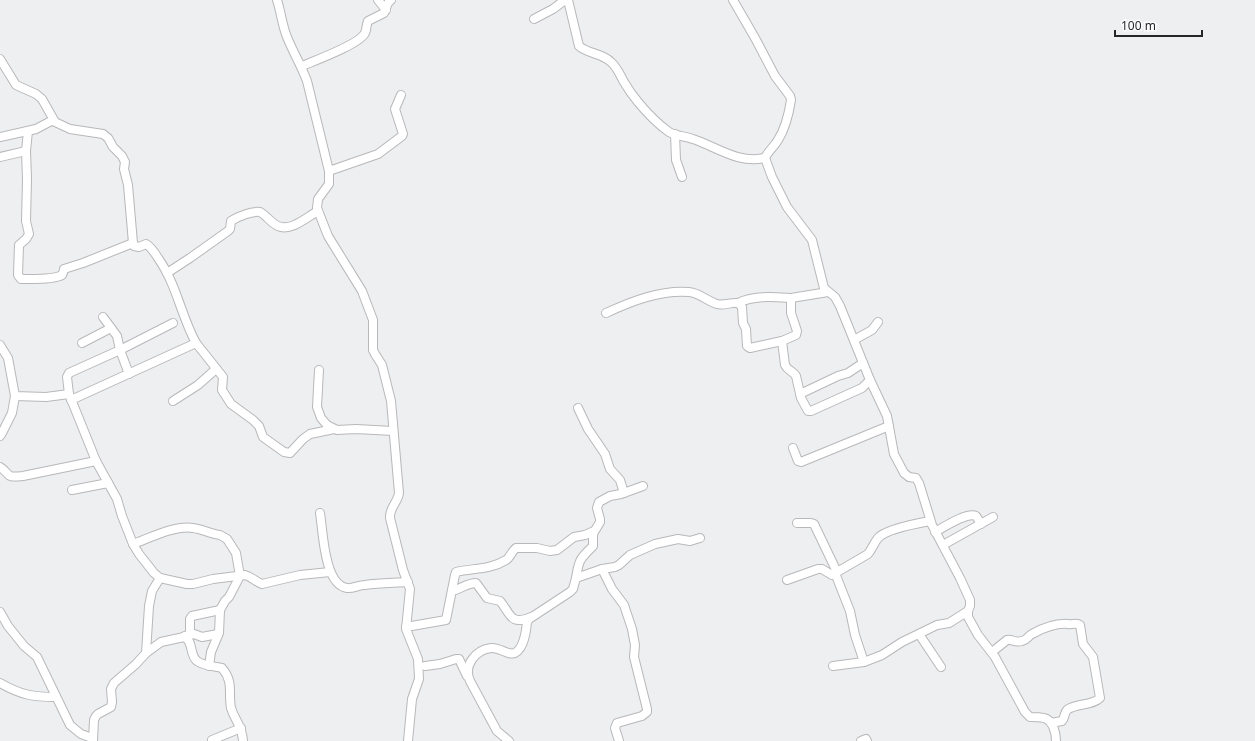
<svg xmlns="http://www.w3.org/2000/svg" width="1255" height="741" viewBox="0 0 1255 741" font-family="'Noto Sans',sans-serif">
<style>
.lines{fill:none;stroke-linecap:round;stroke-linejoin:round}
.minor-casing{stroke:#b8b8ba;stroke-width:10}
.minor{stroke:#fff;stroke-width:8}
</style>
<rect width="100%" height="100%" fill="#eeeff1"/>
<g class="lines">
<g class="minor-casing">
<g id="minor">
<path d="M277,0C281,12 282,25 287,37C293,52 301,65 307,81L329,171V184L318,199L317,208L328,236L362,291L373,320V350L375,354L382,365L391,401L399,493C398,502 389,508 390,518L403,570L410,589L406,629L418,659L419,679L412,699L408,741"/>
<polyline points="378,0 386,10"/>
<path d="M568,0L579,46C588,54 602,53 611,62C617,67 620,75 624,82C628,89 633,96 638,102C647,113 658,124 669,132C676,136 685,136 693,139C717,147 738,164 765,158L772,177L787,207L812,240L824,288L835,297L840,306L870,380L887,416L894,454L904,473L909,477L916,478L919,483L932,525L960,578L970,600V606L968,611V617L978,635L995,657L1025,712L1030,717C1034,717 1040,717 1044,718C1053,720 1056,733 1056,741"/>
<path d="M733,0L755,38L775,76L790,96L791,100C789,113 785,129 778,140C774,147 768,151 765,158"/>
<polyline points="534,19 553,9 565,0"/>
<path d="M0,59L16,85L36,94L42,99L55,122L70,129L103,134L108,138L113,147L122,156L125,162L124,169L128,185L133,243L134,246L139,247L146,244C151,247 155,253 158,258C177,285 181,316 196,343L71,400"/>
<path d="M302,66C314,61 360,44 365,33C367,29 366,25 368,21L384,13L388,3L391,0"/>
<path d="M28,131L26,151L27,179L26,221L29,234L26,239L19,245L18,275L21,279C30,279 54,280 62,275C63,273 64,271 64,269L83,263L133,243"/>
<polyline points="675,134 676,160 682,177"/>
<polyline points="0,137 36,129 53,120"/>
<polyline points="0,157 26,151"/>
<polyline points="329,171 378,154 402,136 403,134 395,109 401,95"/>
<path d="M167,273L190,258L228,231L230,229L231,221C239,216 252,211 260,212C267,216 271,223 278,226C291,232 307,217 318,211"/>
<path d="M738,303C754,295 774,297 791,298"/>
<path d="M606,313C632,301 660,290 689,292C700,293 707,301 717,304C723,306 732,302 738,303L742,307L743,323L746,329L747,346L750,348L782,341L796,335L797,331L791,313V298L828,292"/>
<polyline points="103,317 117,336 120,350 129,374"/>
<polyline points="854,340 872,330 878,322"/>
<path d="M782,341L785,365C788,371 793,371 796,376L801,398L808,411H811L862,388L870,380"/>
<polyline points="82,343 111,328"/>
<polyline points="196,343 223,377 222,390 231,404 253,420 259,426 263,437 284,452 290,453 303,439 310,434 334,429"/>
<path d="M0,345L8,358L15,396L46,397L69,394L96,461L117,499L122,516L133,544L139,554L154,573L160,578L187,584H193L213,579L245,575C252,577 256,582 262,584L300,575L330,572"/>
<polyline points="319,370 317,407 321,418 327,425 337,430 356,429 393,431"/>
<polyline points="69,394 67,377 69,373 120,350 173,323"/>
<polyline points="800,394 838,376 848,373 863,363"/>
<polyline points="173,401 198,385 216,369"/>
<polyline points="578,408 588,429 605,454 610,469 620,480 624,493"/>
<polyline points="0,436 2,433 12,413 15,396"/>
<polyline points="793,448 798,461 801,462 889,426"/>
<path d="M0,467C12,475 4,478 23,476L96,461"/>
<path d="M643,486L621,494L610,496L599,502L597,508L600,519V522L593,534V546C580,559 579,559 576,578L602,569L615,567L619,565L630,555L655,544L678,539L690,541L700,538"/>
<polyline points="72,490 108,483"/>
<path d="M320,513C323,531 324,585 347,588C352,589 359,585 365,585C379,583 394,583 408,582"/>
<polyline points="797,523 811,523 814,524 837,572"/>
<path d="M935,532C944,527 967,512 976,516L981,524"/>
<path d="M133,544C150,538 174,525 193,528C202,529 211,534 220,535L227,539L236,553L240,576L229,597L225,601L220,610L219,633L211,652L209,666"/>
<polyline points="943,545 993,517"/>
<polyline points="602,569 612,589 624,605 632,629 635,645 634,657 647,709 647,712 642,716 617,723 615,728 619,741"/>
<polyline points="835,573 850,611 855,635 864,662"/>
<path d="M787,580L818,569H822L832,575L868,554C872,549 874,543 878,538C886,529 919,523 930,521"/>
<path d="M452,591C461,589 467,583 476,583L487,598L500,601C511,614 510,626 531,617"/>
<polyline points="0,612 8,626 24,646 37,657 70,725 81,734 92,738"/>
<path d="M406,627L446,620L455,575L456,572C473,568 490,570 506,560C510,558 511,552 516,548H537L550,551L557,550L574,537L585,535L594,531"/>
<polyline points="919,634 941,667"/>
<polyline points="190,635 190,619 192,616 220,610"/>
<polyline points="185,636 194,634 202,637 218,634"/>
<path d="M992,652L1007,640C1013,639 1014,643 1022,641C1027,640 1028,636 1032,634C1043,628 1056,623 1068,624C1073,625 1076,622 1080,625L1083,644L1093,657L1100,698C1092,706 1076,703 1067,710C1064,713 1065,718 1062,721L1051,723"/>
<path d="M146,653L161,642L184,637C194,641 189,655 197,661C204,666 213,666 222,668C234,682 228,692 231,708C235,721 242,725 243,741"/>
<polyline points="425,666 440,664 456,659 459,659 467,676"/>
<polyline points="833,666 864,662 882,655 902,642 937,625 949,623 968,611"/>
<path d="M0,683C21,695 33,697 56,697"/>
<polyline points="212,740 241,728"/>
<polyline points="93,741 94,720 96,716 98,714 111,707 112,702 111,689 114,683 136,664 146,653 149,606 152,591 160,578"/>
<path d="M509,741L497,731L470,681C463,666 475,650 491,648C499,647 509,656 515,653C524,648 526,632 527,622L529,619L570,592L573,589L576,578"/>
<polyline points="861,741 866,739 867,741"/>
</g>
</g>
<use href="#minor" class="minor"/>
</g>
<path d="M1115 30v6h87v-6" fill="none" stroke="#262727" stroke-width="2"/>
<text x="1121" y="30" font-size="12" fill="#262727" stroke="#fcfcfe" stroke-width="3" paint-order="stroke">100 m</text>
</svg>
